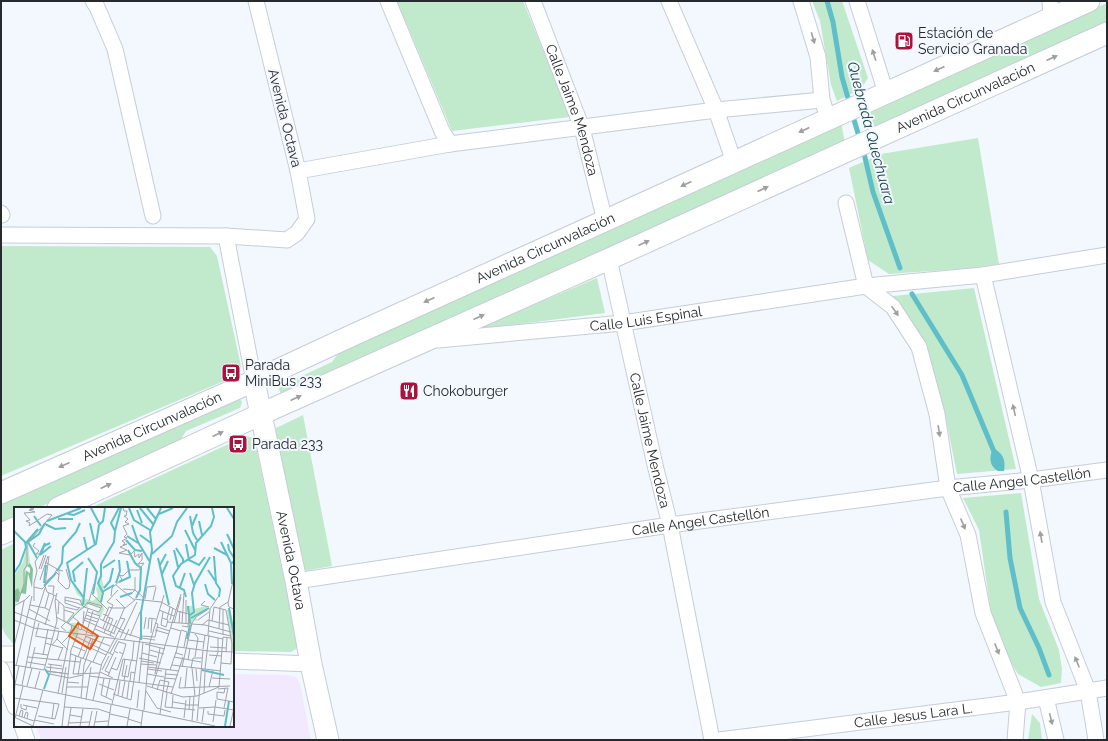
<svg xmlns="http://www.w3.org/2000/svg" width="1108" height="741" viewBox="0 0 1108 741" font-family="Raleway,sans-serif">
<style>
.industrial{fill:#f2e9ff}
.green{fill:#c0eacb}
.water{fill:#5ebfc9}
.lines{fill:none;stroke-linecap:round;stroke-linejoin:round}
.stream{stroke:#5ebfc9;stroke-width:5}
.minor-casing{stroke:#c5cdd7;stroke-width:17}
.secondary-casing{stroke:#c5cdd7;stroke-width:23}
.minor{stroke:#fff;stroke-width:15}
.secondary{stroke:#fff;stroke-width:21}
.oneway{fill:#9d9fa0}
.labels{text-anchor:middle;stroke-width:4;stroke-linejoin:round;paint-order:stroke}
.poi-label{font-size:14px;fill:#26292d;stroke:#f3f8fe;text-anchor:start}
.street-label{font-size:14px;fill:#26292d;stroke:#f3f8fe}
.water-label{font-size:15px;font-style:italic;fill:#1b474b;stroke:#f3f8fe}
.inset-river{fill:none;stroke:#5ebfc9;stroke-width:2}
.inset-road{fill:none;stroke:#a1a5aa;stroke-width:1}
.view{fill:#e8590c;fill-opacity:0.15;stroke:#e8590c;stroke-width:2}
.inset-edge{fill:none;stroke:#26292d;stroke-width:2}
</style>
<rect width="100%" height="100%" fill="#f3f8fe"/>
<polygon class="industrial" points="233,674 289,675 296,677 300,683 311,740 41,740 36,726 233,726"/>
<g class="green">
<polygon points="397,1 523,1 570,117 452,131"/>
<polygon points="812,1 842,1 868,78 861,89 837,101 831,85 820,21"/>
<polygon points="1107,3 1107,23 873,129 868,111"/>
<polygon points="841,122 845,143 282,397 278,387 332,362 341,350"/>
<polygon points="978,138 999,264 973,268 889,274 868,260 849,168 881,154"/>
<polygon points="1,246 210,247 217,256 241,366 238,375 1,476"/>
<polygon points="597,278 605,313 474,330"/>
<polygon points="974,288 1016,469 957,474 945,414 925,341 893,296"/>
<polygon points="239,398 242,402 240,408 186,431 178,444 38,508 15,508 15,519 1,525 1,502"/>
<polygon points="303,415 332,566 304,571 274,429"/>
<polygon points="246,436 254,438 299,647 291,652 233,651 233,508 90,508"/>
<polygon points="1021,493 1039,599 1059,650 1062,669 1061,683 1041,687 1018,674 1005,653 991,613 979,530 963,498"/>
<polygon points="15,543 15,645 14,645 5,634 1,625 1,550"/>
<polygon points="1032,714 1040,723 1042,740 1028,740"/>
</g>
<path class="water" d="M993,448C1003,453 1006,460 1004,471H998C989,466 989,457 993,448Z"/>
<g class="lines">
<g class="stream">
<polyline points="827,1 833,22 842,77 850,105"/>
<polyline points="852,113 860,140"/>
<polyline points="863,149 873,192 900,268"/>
<polyline points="912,294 962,375 995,454"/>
<polyline points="1006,512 1010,558 1020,608 1039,648 1049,675"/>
</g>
<g class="minor-casing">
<g id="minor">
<polyline points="93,1 97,7 115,49 153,216"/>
<polyline points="388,1 442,131 450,144"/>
<path id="s1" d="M533,1L582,128L605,221"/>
<polyline points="669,1 716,110 734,162"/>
<polyline points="801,1 818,57 822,100 825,109"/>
<polyline points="857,1 886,93"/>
<polyline points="1050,1 1051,18"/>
<polyline points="298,171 450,144 716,110 822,100"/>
<polyline points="846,203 866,286 893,307 919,347 937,414 948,488 968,535 983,613 1018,702 1015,740"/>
<polyline points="1,213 2,215"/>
<polyline points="1,235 226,236 287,240 297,233 307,219 298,171 256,1"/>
<polyline points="226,236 254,381"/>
<path id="s2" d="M609,259L655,465L670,525L712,740"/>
<polyline points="983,275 1031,480 1053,602 1088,691 1096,740"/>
<path id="s3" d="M438,340L623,323L866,286L983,275L1107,255"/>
<path id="s4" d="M296,581L670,525L948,488L1031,480L1107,470"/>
<polyline points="1,654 15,654"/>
<polyline points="233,661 311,664"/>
<polyline points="1,669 15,707"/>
<polyline points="1046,698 1056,740"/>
<polyline points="22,726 27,740"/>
<path id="s5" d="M719,740L1018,702L1107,688"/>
</g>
</g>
<g class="secondary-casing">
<g id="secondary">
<path id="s6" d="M254,381L296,581L311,664L328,740"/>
<path id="s7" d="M1,493L254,381L353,335L1089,1"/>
<path id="s8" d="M58,508L261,414L609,259L1107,33"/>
<polyline points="1,534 15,528"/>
</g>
</g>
<use href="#minor" class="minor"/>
<use href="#secondary" class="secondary"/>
</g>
<defs><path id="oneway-solid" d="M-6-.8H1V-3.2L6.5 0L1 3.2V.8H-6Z"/></defs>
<g class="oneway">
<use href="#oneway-solid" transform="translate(813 38) rotate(74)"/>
<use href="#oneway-solid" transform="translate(874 55) rotate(-108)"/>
<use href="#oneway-solid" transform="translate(1052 58) rotate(-24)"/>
<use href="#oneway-solid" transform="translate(939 69) rotate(156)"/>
<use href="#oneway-solid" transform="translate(804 130) rotate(155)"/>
<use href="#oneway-solid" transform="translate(686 184) rotate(155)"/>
<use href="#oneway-solid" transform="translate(763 189) rotate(-24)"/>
<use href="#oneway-solid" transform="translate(644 243) rotate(-24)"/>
<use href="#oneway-solid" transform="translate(429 300) rotate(156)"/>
<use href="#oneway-solid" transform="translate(895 311) rotate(55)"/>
<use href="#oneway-solid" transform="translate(479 317) rotate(-24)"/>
<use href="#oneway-solid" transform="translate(296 398) rotate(-24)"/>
<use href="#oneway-solid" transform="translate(1014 410) rotate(-103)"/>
<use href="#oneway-solid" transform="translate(939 431) rotate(81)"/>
<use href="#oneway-solid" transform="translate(218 434) rotate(-25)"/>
<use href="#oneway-solid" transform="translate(64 465) rotate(156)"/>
<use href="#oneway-solid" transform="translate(106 486) rotate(-25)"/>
<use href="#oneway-solid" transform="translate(963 524) rotate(67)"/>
<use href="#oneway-solid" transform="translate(1041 537) rotate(-100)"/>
<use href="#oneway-solid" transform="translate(997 649) rotate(69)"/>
<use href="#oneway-solid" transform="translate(1077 662) rotate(-112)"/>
<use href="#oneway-solid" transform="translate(1051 719) rotate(76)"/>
</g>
<defs>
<g id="fuel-square" transform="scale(1)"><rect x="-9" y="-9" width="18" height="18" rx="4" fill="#a9133e" stroke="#f3f8fe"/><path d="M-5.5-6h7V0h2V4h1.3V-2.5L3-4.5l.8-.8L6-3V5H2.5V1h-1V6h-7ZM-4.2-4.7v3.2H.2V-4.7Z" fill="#fff"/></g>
<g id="bus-square" transform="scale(1)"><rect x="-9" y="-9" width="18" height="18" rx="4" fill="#a9133e" stroke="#f3f8fe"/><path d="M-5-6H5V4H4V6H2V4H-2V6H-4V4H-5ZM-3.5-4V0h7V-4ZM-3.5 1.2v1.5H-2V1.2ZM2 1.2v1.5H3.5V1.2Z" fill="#fff"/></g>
<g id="restaurant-square" transform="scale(1)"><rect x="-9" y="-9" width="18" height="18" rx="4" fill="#a9133e" stroke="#f3f8fe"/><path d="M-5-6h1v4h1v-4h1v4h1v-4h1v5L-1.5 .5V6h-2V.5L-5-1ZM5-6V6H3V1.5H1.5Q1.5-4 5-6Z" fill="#fff"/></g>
</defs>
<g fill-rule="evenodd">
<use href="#fuel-square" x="904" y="41"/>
<use href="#bus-square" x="231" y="373"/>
<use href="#restaurant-square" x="409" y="391"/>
<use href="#bus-square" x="238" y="444"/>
</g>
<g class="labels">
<g class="poi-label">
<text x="918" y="38">Estación de<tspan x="918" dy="16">Servicio Granada</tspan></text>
<text x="245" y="370">Parada<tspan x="245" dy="16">MiniBus 233</tspan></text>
<text x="423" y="396">Chokoburger</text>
<text x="252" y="449">Parada 233</text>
</g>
<g class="street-label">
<text dy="5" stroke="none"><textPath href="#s8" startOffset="996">Avenida Circunvalación</textPath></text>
<text dy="5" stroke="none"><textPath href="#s1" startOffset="116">Calle Jaime Mendoza</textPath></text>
<text transform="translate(285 118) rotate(76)" y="5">Avenida Octava</text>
<text dy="5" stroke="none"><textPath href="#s7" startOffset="597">Avenida Circunvalación</textPath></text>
<text dy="5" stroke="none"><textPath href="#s3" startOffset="209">Calle Luis Espinal</textPath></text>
<text dy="5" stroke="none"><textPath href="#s7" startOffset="165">Avenida Circunvalación</textPath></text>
<text dy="5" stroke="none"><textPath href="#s2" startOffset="186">Calle Jaime Mendoza</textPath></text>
<text dy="5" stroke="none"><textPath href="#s4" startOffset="733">Calle Angel Castellón</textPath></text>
<text dy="5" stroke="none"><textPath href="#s4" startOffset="409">Calle Angel Castellón</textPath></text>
<text dy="5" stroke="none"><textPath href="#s6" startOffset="183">Avenida Octava</textPath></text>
<text dy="5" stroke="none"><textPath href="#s5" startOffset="196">Calle Jesus Lara L.</textPath></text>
</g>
<g class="water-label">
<text transform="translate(871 133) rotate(75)" y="5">Quebrada Quechuara</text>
</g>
</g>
<g transform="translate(14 507)">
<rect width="220" height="220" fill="#f3f8fe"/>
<path d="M17,32L14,35L16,56L11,63L14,64L11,79L6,86L4,95L0,98V69L9,55L14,33ZM87,69L90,80L87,93L90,102L87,110L79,103L85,105L88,100L74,97L73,101L70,100L64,105L69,108L63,105L54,116H62L61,120L65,123L62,131L53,125L58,121L50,113L53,114L68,99L66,93L68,91L63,87L57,74L69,91L79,94L84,89L82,82ZM173,99H180V102L192,99L195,102L181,110L184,114L179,113L172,140L176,107L172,104ZM216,102L220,119V144H218L213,103Z" fill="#c0eacb"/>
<path d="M16,56L19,62L18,81L14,66L12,87L6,86L4,95L0,94V84L4,81L6,86L10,79L12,64L16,66V61L13,59Z" fill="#85c497"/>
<path d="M147,1L146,7L137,25L138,46L128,107L129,110L127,134V106L138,44L135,27Z" fill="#f8eec9"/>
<path class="inset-river" d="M77,1L85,16M115,1L120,13L136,23M126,1L139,17M133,1L142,12M213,1L220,12M123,3L128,16M54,7L60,8L71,3M145,7L159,1M20,9L27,19M176,9L179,26L183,33M44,12H59M33,14L67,1M185,14L188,28M76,16L81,38M31,17L41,22L52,21M118,18L124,35L136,55M178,19L183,7M171,23L181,43M0,24L11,35L12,40L6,57L0,66M101,24L107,1M213,27L220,42M126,28L137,36M113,29L124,36M70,30L73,43M112,33L121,43L128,44M207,35L217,56M11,37L24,22M172,37L175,53L185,58L191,50M214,37L215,43L220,51M162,41L169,52V56M200,41L213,48M114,43L121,56L127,61L126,83L122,91M160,43L164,60M26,47L31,36M27,47L30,39L36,36M138,47L158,29L163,15L173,1M26,48L37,39M200,49L202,76L206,82L205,90M23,51L14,35L25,27L31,16M74,51L83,65L79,87M144,51L155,98M146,58L152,47M89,61L101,53M194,63L202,75M43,64L48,56L49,40L62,25L66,16M176,66L180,78M148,67L154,54M61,75L59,64L69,55M105,75L116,70L113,54M30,76L32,58M102,76L106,64L105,53M191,77L194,87L201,93M218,77L217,57L220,54M30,79L42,66M166,80L171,66M90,81L96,74L99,61M88,85L100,78M106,90L118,86M172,90L170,83L162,79L159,69L167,57L181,48L182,36L197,19L200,10L198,1M70,91L57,73L53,56L82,37L85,18L89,14L91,1M87,95L89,86L84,76L87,69V57L100,35L101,24L97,16L105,1M69,98L73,61M174,99L176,116M215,101L220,129M176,108L180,105L178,86L181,76L196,50M177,111L195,101M173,132L176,118M127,133V105L138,43L136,25L147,1M188,163L210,168M30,182L35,168L31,162M211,219L215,194"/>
<path class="inset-road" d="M35,49L31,79L33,85L42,89M25,62L30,48M27,62L32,48M42,65L45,68V63L49,64M45,68L44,74L52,82L55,81L56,76L52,62M26,73L34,49M219,74L214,96L215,100L220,102M30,76L40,68L43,62L31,55M102,78L119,92L147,95L162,103M34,79H40L39,87M20,80L28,82L31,79M109,82L121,83L129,90M35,86L31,101L35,103M78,87L94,103M117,87L121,83V70M97,89L98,81L108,72L105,68L109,69L115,63H125L130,56L124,57L128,53V46L125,51V47L121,50L120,44L116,48L105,46L113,43L106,40L113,37L109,38L111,36L108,34L113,31L110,30L113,27L109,19L115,17L111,15L114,12L110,9H112L113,4H110L109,1M42,92L50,99V114M102,92L111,101M131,92L133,80L142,79M51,93L63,96L67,98H68L70,100L85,105L88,99L74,95L73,96L70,100L66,103L59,110L54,116M139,93L142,80M20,94V76L23,64L21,55L26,47H22L25,44L19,39L21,36M75,94L80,77M191,94L187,98L195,100M4,95L10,77V63L13,58V37L38,8L33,7L15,19L16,16L12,14L16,13L10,6L21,5L15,3L20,2L16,1M73,96L87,101M16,98L31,101M0,99L11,93M51,100L63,103L66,100M65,101L51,96V90L66,93L68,98M98,101H111M15,102L36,114M50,103L60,106L53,115M145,103L160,109M209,103V128M163,104L175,107L174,120L168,119M0,105L45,122M74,105L86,109M44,107L45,95M89,107L94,109L99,98L93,95L104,83M72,108L84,112M42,110L67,123L74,102M59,110L65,115L64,121M94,110L99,112L94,124M71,111L83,115M148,111L154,113L152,120L147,118L149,105M86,112L110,124M153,112L156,100M0,113L20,121L195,144L220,145M21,113L31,81M70,113L101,127M156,113L159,101M184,113L195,105M89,114L95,100L98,101M198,114L200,100L212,103L218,137L217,157L207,156M6,115L10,94L16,88M153,115L191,118L217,125M69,116L70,104M160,116L167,90M165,116L166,104M168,116L170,86M172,116V93M31,118L40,88M188,118L194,113L215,118M143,120L156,124M89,121L94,109M157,121L167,124L162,146L169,148M67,122L78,127M81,122L100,130M130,122L132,110M134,122L135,111L142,112M205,122L206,100L214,95M141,123L155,127M167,123L173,125L170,140M52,124L47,120L52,115M104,124L126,131L117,193M195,124L217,129M176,125L209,132M90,126L96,111M100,126L110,102L121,93M137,126L138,112M72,127L79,104M181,127L184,131L181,150M22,128L25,116M78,128L86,109M96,128L103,113M194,128L196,102L204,90M21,129L38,132M71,129L96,139M116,129L126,105M128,129L141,130L144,117L141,116M63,130L99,148M106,131L123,95M128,131L141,133M204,131V144M43,132L54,143M110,133L115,122M174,133L190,135M61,134L92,148M105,135L112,137L109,147L105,145M136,135L150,88M31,136L49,141M47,137L56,128M131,137L151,142M38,138L43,132L45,124M0,139L6,115M59,139L71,144M196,140L212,141M189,142L191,128M136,143L150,147M212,145L213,131M20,146L34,148M96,146L103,133M104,146L100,144L105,134M128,146L143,150M57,147L87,158M29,148L34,122M195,148L208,149M62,149L59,167L85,166M14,150L66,155M64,150L72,129M160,150L187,155M125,151L147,156M69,152L77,131M111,152L108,169L114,170M44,153L49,140M174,153L176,141M118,154L120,134M127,154L140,156M13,155L31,158M79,155L90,130M34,157L48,159M37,157L36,167L55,171L69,168M127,157L142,158M200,157L204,145M0,158L30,163L43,114L41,94L43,86M158,158L207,164M2,159L18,89M32,160L49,162M134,160L165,164M168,160L178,116L182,110L193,103M16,161L21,140M97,161L103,163L109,147M177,161L179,151H188M178,161L181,189M134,162L148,164M182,162L183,174M191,162L195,128M88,163L95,149M156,163L162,145M86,165L99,171M48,166L32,164L55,167M96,166L91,164L100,145M70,167L77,155M133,167L150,170M141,167L146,141M151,167L164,168M64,168L67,151M75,169L159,180M94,169L102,150M114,170L117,154M167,170L165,181L216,179M90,171L87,188L98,193M150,171L162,172M198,171L216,172M110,173L113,158M116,174L117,165L121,166M53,175L65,176M125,176L129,135M0,177L201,219M1,177L5,159M85,177L100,183M8,178L21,114M13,179L18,161M133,179L169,190L183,189L205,180L209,130L217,131M53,180H74M195,180L199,163M21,181L26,164M138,181L167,87M171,181L173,161M204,182L214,181L210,201M143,183L146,173L155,175L152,186M132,184L143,201L157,205M203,185V192L220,195M203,185L210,186L211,181M44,186L58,118M48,186L52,160M153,186L151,200L181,203M190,186L191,165M99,187L117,193M157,187L169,150M104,188L106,174M0,189L1,177M92,190L96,172M108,190L111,174M0,191L45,197L41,212L24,209M67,191L70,158L79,132M113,191L115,175M72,192L77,160M79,193L88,156L111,112L106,111M159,195L171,197M7,197V201L12,203L13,199M98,197L109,152L123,154M9,198L23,201M172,198H185M50,200L84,202L96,206M123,201L125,183M158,201L159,188M185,201L201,200L220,203M130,203L136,135M175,203L176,190M194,204V207L210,209L211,203M96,207L114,211M146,207L152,163M2,208L20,214M56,208L68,210M5,209L7,203L9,204L8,210M0,210L19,219M1,211L9,179M10,211L12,205L14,206L13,212M38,211L40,196M170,211L172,193M114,212L127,216M20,213L40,217M178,214L180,189M183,214L189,143M81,215L94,214M188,215L190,201M199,215L202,193M55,216L76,215M19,219L29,183M48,219L57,143L64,126M54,219L57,201M66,219L69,202M75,219L78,204M80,219L83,204M94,219L97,198M113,219L116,202M127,219L129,203M216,219L220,201"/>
<path class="view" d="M64,116L84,129L76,142L55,129Z"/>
<rect width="220" height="220" class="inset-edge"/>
</g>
<rect width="1108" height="741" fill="none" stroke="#26292d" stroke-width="4"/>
</svg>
